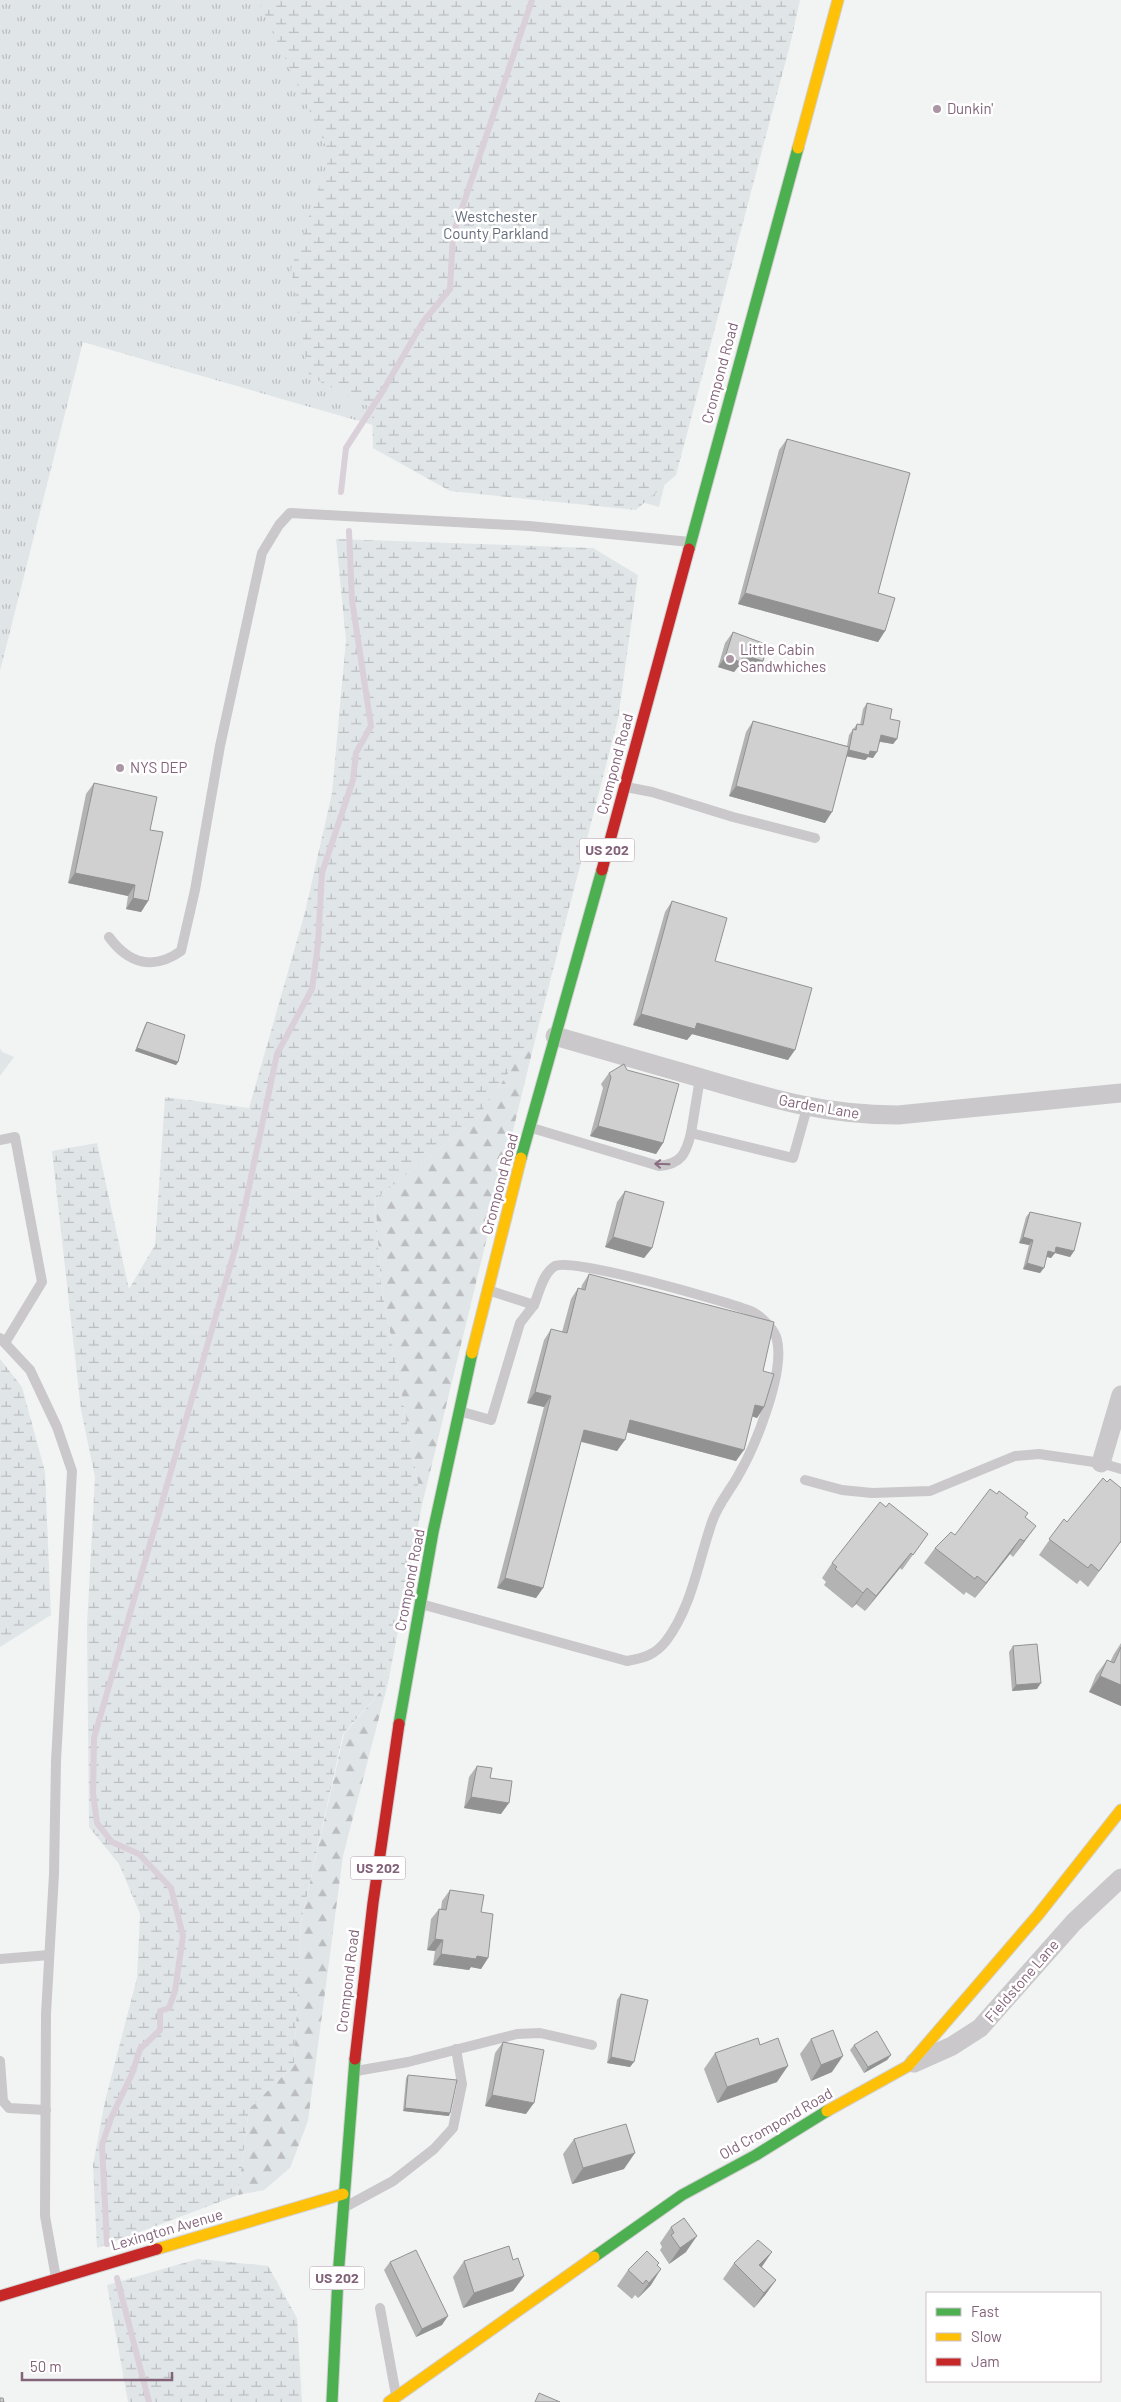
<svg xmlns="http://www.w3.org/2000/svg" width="1121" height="2402" viewBox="0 0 1121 2402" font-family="Barlow,sans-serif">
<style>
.grass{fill:url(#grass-tufts)}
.forest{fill:url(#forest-firs)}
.wetland{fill:url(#wetland-marsh)}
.garden{fill:#e0e5e7}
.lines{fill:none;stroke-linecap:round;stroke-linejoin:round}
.stream{stroke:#dad0d9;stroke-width:6}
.fast-casing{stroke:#d2d0d2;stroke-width:13}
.slow-casing{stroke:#d2d0d2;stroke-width:13}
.jam-casing{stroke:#d2d0d2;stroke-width:13}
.lane{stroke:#cac8ca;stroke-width:10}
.street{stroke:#cac8ca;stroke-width:19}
.fast{stroke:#4caf50;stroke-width:11}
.slow{stroke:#ffc107;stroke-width:11}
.jam{stroke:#c62828;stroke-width:11}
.wall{fill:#b4b3b4}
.shaded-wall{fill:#929292}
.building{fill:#d1d0d1;stroke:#929292}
.oneway{stroke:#8a6d82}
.poi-dot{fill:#aa96a5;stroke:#fff;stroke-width:2}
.labels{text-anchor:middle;stroke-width:5;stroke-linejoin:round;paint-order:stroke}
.shield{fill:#fff;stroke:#a892a2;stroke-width:1}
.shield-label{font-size:14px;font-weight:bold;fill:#83637a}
.poi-label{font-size:15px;fill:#83637a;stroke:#fff;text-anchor:start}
.park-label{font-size:15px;fill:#626b7a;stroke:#fff}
.street-label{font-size:15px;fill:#83637a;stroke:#fff}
</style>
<defs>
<pattern id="grass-tufts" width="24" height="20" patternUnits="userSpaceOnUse" patternTransform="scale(1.25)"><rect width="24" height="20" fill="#e0e5e7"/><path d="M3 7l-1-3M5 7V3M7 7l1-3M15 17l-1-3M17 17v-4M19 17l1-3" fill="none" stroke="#bbbdc0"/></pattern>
<pattern id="forest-firs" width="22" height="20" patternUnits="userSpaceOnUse" patternTransform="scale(1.25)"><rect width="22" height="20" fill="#e0e5e7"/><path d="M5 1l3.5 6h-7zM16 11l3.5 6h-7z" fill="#bbbdc0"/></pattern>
<pattern id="wetland-marsh" width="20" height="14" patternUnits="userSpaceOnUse" patternTransform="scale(1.25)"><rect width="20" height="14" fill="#e0e5e7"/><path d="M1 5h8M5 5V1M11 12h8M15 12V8" fill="none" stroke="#bbbdc0"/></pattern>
</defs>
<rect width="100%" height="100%" fill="#f2f4f4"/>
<polygon class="grass" points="0,0 785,0 659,507 83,342 0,671"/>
<g class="forest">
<polygon points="537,1032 422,1505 381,1283 375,1199 475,1121"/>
<polygon points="388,1683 343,1856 308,2121 290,2168 264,2190 238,2195 249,2109 294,2065 301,1922 344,1734"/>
</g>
<g class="wetland">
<polygon points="258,0 800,0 790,45 676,475 636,510 450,491 373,448 372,408 309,376 291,269 330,155"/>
<polygon points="336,539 593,548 638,575 618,719 537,1032 475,1121 375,1199 381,1283 422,1505 388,1683 343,1734 301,1922 294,2065 249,2109 238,2195 97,2248 93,2165 105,2101 137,1978 140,1914 119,1864 89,1827 87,1625 95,1477 81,1410 52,1151 97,1143 129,1289 155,1245 165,1097 249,1108 305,912 332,793 346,640"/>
<polygon points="0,1359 22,1387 45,1472 51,1615 0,1647"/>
<polygon points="198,2259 268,2266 297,2318 302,2402 128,2402 107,2285"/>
</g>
<polygon class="garden" points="0,1048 2,1052 14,1057 0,1076"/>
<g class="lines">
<g class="stream">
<polyline points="341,492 346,448 381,394 423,322 450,289 453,235 532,0"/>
<polyline points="107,2244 102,2145 111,2118 132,2074 140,2049 160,2030 160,2011 169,2008 175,1991 183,1936 171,1888 139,1854 112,1842 97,1823 93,1793 94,1738 238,1239 277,1054 312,989 318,944 322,873 353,780 356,753 371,726 352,600 349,531"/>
<polyline points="117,2278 149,2402"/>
</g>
<g class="fast-casing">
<g id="fast">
<polyline points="689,549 798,148"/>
<polyline points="521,1158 602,870"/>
<polyline points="399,1724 433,1532 472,1353"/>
<polyline points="594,2257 682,2195 756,2155 827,2111"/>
<polyline points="332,2402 338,2277 355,2059"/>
</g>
</g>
<g class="slow-casing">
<g id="slow">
<polyline points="798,148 838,0"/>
<polyline points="472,1353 521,1158"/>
<polyline points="827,2111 908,2066 1038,1915 1121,1810"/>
<polyline points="157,2249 343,2194"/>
<polyline points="389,2402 594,2257"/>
</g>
</g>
<g class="jam-casing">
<g id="jam">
<polyline points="602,870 689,549"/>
<polyline points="355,2059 373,1903 399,1724"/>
<polyline points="0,2296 157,2249"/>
</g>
</g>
<g class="lane">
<polyline points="626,787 652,792 733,817 815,838"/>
<path d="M109,937C128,963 153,971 181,951L195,890L220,746L262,553L279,525L290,513L529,526L690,542"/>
<polyline points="700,1078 691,1133 793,1158 807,1108"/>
<path d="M532,1128L659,1166C681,1164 686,1154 691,1133"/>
<polyline points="0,1140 15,1137 42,1282 5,1343"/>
<polyline points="0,1338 30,1370 57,1427 72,1471 56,1761 54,1874 46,2014 45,2216 56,2278"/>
<polyline points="459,1411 491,1420 520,1323 534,1305"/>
<polyline points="805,1480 842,1490 872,1493 930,1491 1015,1456 1039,1454 1101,1463 1121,1469"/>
<path d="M421,1604L627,1661C644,1658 655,1655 666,1641C692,1607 698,1562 712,1522C718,1504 729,1492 738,1476C755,1447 785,1373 777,1340C775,1330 762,1317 753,1312C729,1302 572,1257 555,1266C543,1273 539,1293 534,1305L488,1290"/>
<polyline points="0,1959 49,1955"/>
<polyline points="0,2061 3,2101 9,2108 46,2110"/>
<polyline points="356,2071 408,2062 517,2034 540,2033 592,2045"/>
<polyline points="345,2207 393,2181 434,2149 453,2128 462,2084 456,2049"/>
<polyline points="380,2308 396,2395"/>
</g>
<g class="street">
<path d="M555,1036C604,1050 653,1064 701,1078C772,1099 824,1115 898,1115L1121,1093"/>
<polyline points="1101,1463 1121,1395"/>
<polyline points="914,2063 952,2046 980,2028 1074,1922 1121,1878"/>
</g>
<use href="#fast" class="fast"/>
<use href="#slow" class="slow"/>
<use href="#jam" class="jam"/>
</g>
<g class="wall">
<polygon points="787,439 878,593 885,631 878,642 738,604 779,450"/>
<polygon points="733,632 763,661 756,672 738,667 734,672 718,667 725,643"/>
<polygon points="867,703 890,719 897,739 893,744 880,742 873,758 868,757 865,760 847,756 825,823 729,796 746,732 753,721 847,746 849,735 857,724 860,725 863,709"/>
<polygon points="94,783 150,830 148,901 141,912 126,909 128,896 68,883 86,794"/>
<polygon points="672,901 715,961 788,1060 692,1034 687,1040 633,1025 665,912"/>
<polygon points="147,1022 178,1062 176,1065 135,1051 145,1025"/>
<polygon points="609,1073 663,1143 656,1154 590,1136 603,1088 601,1084"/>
<polygon points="625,1191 652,1248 644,1258 605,1247 617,1202"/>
<polygon points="1030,1212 1074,1251 1070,1257 1055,1253 1051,1258 1047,1257 1040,1273 1023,1269 1029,1245 1019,1243 1026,1217"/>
<polygon points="589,1274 763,1371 764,1407 757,1418 752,1416 736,1461 627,1432 617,1451 581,1442 543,1588 536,1598 497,1588 544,1407 527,1403 544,1340 551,1329 562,1332 571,1299 578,1288 581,1289 582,1285"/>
<polygon points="1107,1482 1121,1488 1121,1543 1120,1543 1088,1587 1080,1580 1077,1584 1039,1555 1064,1519 1067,1522"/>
<polygon points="886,1507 928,1534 902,1570 900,1568 865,1611 856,1604 852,1608 824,1585 826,1582 822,1578 832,1563"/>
<polygon points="1025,1517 1025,1541 1013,1557 1010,1554 975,1598 966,1592 964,1595 924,1563 935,1548 955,1535"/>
<polygon points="1121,1643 1121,1706 1089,1692 1096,1675 1107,1660 1110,1662 1114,1654"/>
<polygon points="1013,1646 1037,1689 1012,1691 1009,1652"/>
<polygon points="477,1766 490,1778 501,1814 464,1808 469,1777"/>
<polygon points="450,1890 481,1912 488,1958 481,1969 471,1967 469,1970 433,1965 435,1951 427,1950 431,1919 439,1909 441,1909 442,1901"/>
<polygon points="621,1994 630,2067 607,2063 617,2000"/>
<polygon points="811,2039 832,2072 811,2081 800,2054"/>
<polygon points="503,2042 526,2114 485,2106 495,2053"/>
<polygon points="760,2045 777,2082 717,2103 704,2069 715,2053"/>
<polygon points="854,2045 891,2055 887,2060 864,2073 850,2050"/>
<polygon points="408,2075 449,2116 403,2111 406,2078"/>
<polygon points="574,2139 624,2169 572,2184 563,2154"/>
<polygon points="671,2227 686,2252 669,2264 660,2250 662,2247 660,2243"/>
<polygon points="513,2260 524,2276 513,2291 463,2308 453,2277 464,2261"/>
<polygon points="390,2262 442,2325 416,2337 384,2270"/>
<polygon points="734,2263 762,2267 776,2280 765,2295 754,2308 723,2279"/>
<polygon points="658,2265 651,2285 638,2298 635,2295 632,2299 617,2286 628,2270"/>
</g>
<g class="shaded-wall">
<polygon points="745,593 885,631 878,642 738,604"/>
<polygon points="743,655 763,661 756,672 738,667 734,672 718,667 725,657"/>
<polygon points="881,735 897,739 893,744 877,741"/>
<polygon points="848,750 870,751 877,752 873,758 868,757 865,760 845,756"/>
<polygon points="736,786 832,812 825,823 729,796"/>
<polygon points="75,873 135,885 128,896 68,883"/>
<polygon points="133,898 148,901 141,912 126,909"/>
<polygon points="641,1014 697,1023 795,1050 788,1060 692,1034 687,1040 633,1025"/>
<polygon points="137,1048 178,1062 176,1065 135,1051"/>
<polygon points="598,1126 663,1143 656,1154 590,1136"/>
<polygon points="613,1237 652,1248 644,1258 605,1247"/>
<polygon points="1023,1237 1033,1240 1029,1245 1019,1243"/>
<polygon points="1056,1247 1074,1251 1070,1257 1055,1253 1051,1258 1044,1256 1048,1251"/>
<polygon points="1027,1263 1044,1268 1040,1273 1023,1269"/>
<polygon points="535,1392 551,1396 544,1407 527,1403"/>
<polygon points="755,1405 764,1407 757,1418 748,1415"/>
<polygon points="630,1420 744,1450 736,1461 622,1431"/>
<polygon points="584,1430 625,1440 617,1451 576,1440"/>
<polygon points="1036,1526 1025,1541 1013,1557 1024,1541"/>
<polygon points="1020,1539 1010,1554 975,1598 986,1583"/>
<polygon points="911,1553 900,1568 865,1611 876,1596"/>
<polygon points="505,1578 543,1588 536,1598 497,1588"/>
<polygon points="867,1588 856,1604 852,1608 863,1593"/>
<polygon points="1100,1676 1121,1685 1121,1706 1089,1692"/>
<polygon points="1041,1683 1037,1689 1012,1691 1016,1685"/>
<polygon points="471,1797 509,1803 501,1814 464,1808"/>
<polygon points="435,1939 443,1940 435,1951 427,1950"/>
<polygon points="441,1954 477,1956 488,1958 481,1969 471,1967 469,1970 433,1965"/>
<polygon points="891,2055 887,2060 864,2073 868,2067"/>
<polygon points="843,2056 832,2072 811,2081 821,2065"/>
<polygon points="611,2057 634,2062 630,2067 607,2063"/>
<polygon points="788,2066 777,2082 717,2103 727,2087"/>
<polygon points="492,2095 534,2103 526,2114 485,2106"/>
<polygon points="405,2108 450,2113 449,2116 403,2111"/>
<polygon points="635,2153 624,2169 572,2184 583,2168"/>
<polygon points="697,2236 686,2252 669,2264 680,2248"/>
<polygon points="772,2252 761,2268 759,2265"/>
<polygon points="661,2269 651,2285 638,2298 649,2283"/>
<polygon points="524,2276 513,2291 463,2308 474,2293"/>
<polygon points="776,2280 765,2295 754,2308 764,2293"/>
<polygon points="448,2316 442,2325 416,2337 422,2329"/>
</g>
<g class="building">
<polygon points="787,439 910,473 878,593 895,598 885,631 745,593"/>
<polygon points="733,632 768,645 763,661 743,655 741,662 725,657"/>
<polygon points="867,703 892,709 890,719 900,721 897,739 881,735 877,752 870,751 869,755 849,750 853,729 856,730 857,724 863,725"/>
<polygon points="753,721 849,747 832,812 736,786"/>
<polygon points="94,783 157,797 150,830 163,832 148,901 133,898 135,885 75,873"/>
<polygon points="672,901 727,918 715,961 812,988 795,1050 697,1023 695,1029 641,1014"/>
<polygon points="147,1022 185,1035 178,1062 137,1048"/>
<polygon points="624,1064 627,1070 679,1084 663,1143 598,1126 611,1077 609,1073"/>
<polygon points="625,1191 664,1202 652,1248 613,1237"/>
<polygon points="1030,1212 1081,1223 1074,1251 1056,1247 1055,1253 1048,1251 1044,1268 1027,1263 1033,1240 1023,1237"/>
<polygon points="589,1274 774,1322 763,1371 774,1374 764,1407 755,1405 744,1450 630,1420 625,1440 584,1430 543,1588 505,1578 551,1396 535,1392 551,1329 567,1333 578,1288 585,1290"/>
<polygon points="1103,1478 1107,1482 1110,1479 1121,1488 1121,1541 1099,1571 1091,1564 1088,1568 1049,1539 1064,1519 1067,1522"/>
<polygon points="990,1489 997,1494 999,1491 1028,1513 1025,1517 1036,1526 1024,1541 1020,1539 986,1583 977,1576 975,1579 935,1548 951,1532 955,1535"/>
<polygon points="880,1502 886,1507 889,1503 928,1534 913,1555 911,1553 876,1596 867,1588 863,1593 835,1569 837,1567 832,1563"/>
<polygon points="1037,1644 1041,1683 1016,1685 1013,1646"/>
<polygon points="1121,1647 1121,1685 1100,1676 1107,1660 1114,1663"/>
<polygon points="477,1766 492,1768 490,1778 512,1781 509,1803 471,1797"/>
<polygon points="450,1890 484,1895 481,1912 493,1914 488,1958 477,1956 476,1959 441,1954 443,1940 435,1939 439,1909 446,1910"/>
<polygon points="621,1994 648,2000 634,2062 611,2057"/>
<polygon points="833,2030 843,2056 821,2065 811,2039"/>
<polygon points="877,2031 891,2055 868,2067 854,2045"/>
<polygon points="758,2038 760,2045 778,2038 788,2066 727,2087 715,2053"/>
<polygon points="503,2042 544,2050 534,2103 492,2095"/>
<polygon points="408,2075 457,2080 450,2113 405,2108"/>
<polygon points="626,2124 635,2153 583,2168 574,2139"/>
<polygon points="684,2218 697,2236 680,2248 671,2235 674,2233 671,2227"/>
<polygon points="758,2240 772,2252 759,2265 776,2280 764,2293 734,2263"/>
<polygon points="509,2246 513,2260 518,2258 524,2276 474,2293 464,2261"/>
<polygon points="416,2250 448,2316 422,2329 390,2262"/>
<polygon points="647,2251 659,2263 657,2265 661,2269 649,2283 646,2280 643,2284 628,2270"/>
<polygon points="539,2393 560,2402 535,2402"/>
<polygon points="0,2398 3,2398 4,2402 0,2402"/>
</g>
<defs><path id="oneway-shaft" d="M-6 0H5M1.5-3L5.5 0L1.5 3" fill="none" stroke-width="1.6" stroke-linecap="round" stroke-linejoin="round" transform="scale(1.25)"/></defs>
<use class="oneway" href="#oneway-shaft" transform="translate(662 1164) rotate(-178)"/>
<g class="poi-dot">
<circle cx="937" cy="109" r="5"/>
<circle cx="730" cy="659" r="5"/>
<circle cx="120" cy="768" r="5"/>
</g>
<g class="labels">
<g class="shield">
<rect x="579.5" y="838.5" width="55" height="23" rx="4"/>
<rect x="350.5" y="1856.5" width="55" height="23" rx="4"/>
<rect x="309.5" y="2266.5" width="55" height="23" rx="4"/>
</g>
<g class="shield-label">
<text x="607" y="855">US 202</text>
<text x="378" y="1873">US 202</text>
<text x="337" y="2283">US 202</text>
</g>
<g class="poi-label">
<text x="947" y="114">Dunkin'</text>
<text x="740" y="655">Little Cabin<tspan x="740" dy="17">Sandwhiches</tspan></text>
<text x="130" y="773">NYS DEP</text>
</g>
<g class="park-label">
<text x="496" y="222">Westchester<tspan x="496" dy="17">County Parkland</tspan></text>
</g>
<g class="street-label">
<text transform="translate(720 373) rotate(-75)" y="5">Crompond Road</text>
<text transform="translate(615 764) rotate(-75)" y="5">Crompond Road</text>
<text transform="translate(819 1107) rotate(10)" y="5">Garden Lane</text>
<text transform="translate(500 1184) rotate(-75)" y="5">Crompond Road</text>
<text transform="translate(410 1580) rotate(-79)" y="5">Crompond Road</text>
<text transform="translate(348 1981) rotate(-83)" y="5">Crompond Road</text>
<text transform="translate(1022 1981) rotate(-49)" y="5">Fieldstone Lane</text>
<text transform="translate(776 2124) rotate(-30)" y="5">Old Crompond Road</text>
<text transform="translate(167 2230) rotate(-16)" y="5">Lexington Avenue</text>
</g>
</g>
<rect x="926" y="2292" width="175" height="90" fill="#ffffff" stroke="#cdc1ca"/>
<rect x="936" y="2308" width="25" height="8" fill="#4caf50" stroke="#cdc1ca"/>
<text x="971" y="2317" font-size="15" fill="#83637a">Fast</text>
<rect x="936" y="2333" width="25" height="8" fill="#ffc107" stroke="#cdc1ca"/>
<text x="971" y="2342" font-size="15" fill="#83637a">Slow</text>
<rect x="936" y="2358" width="25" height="8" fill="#c62828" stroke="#cdc1ca"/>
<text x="971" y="2367" font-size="15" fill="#83637a">Jam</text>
<path d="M22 2372v8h150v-8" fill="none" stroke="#83637a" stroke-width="2.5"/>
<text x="30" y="2372" font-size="15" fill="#83637a" stroke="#ffffff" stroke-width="4" paint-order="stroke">50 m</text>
</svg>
